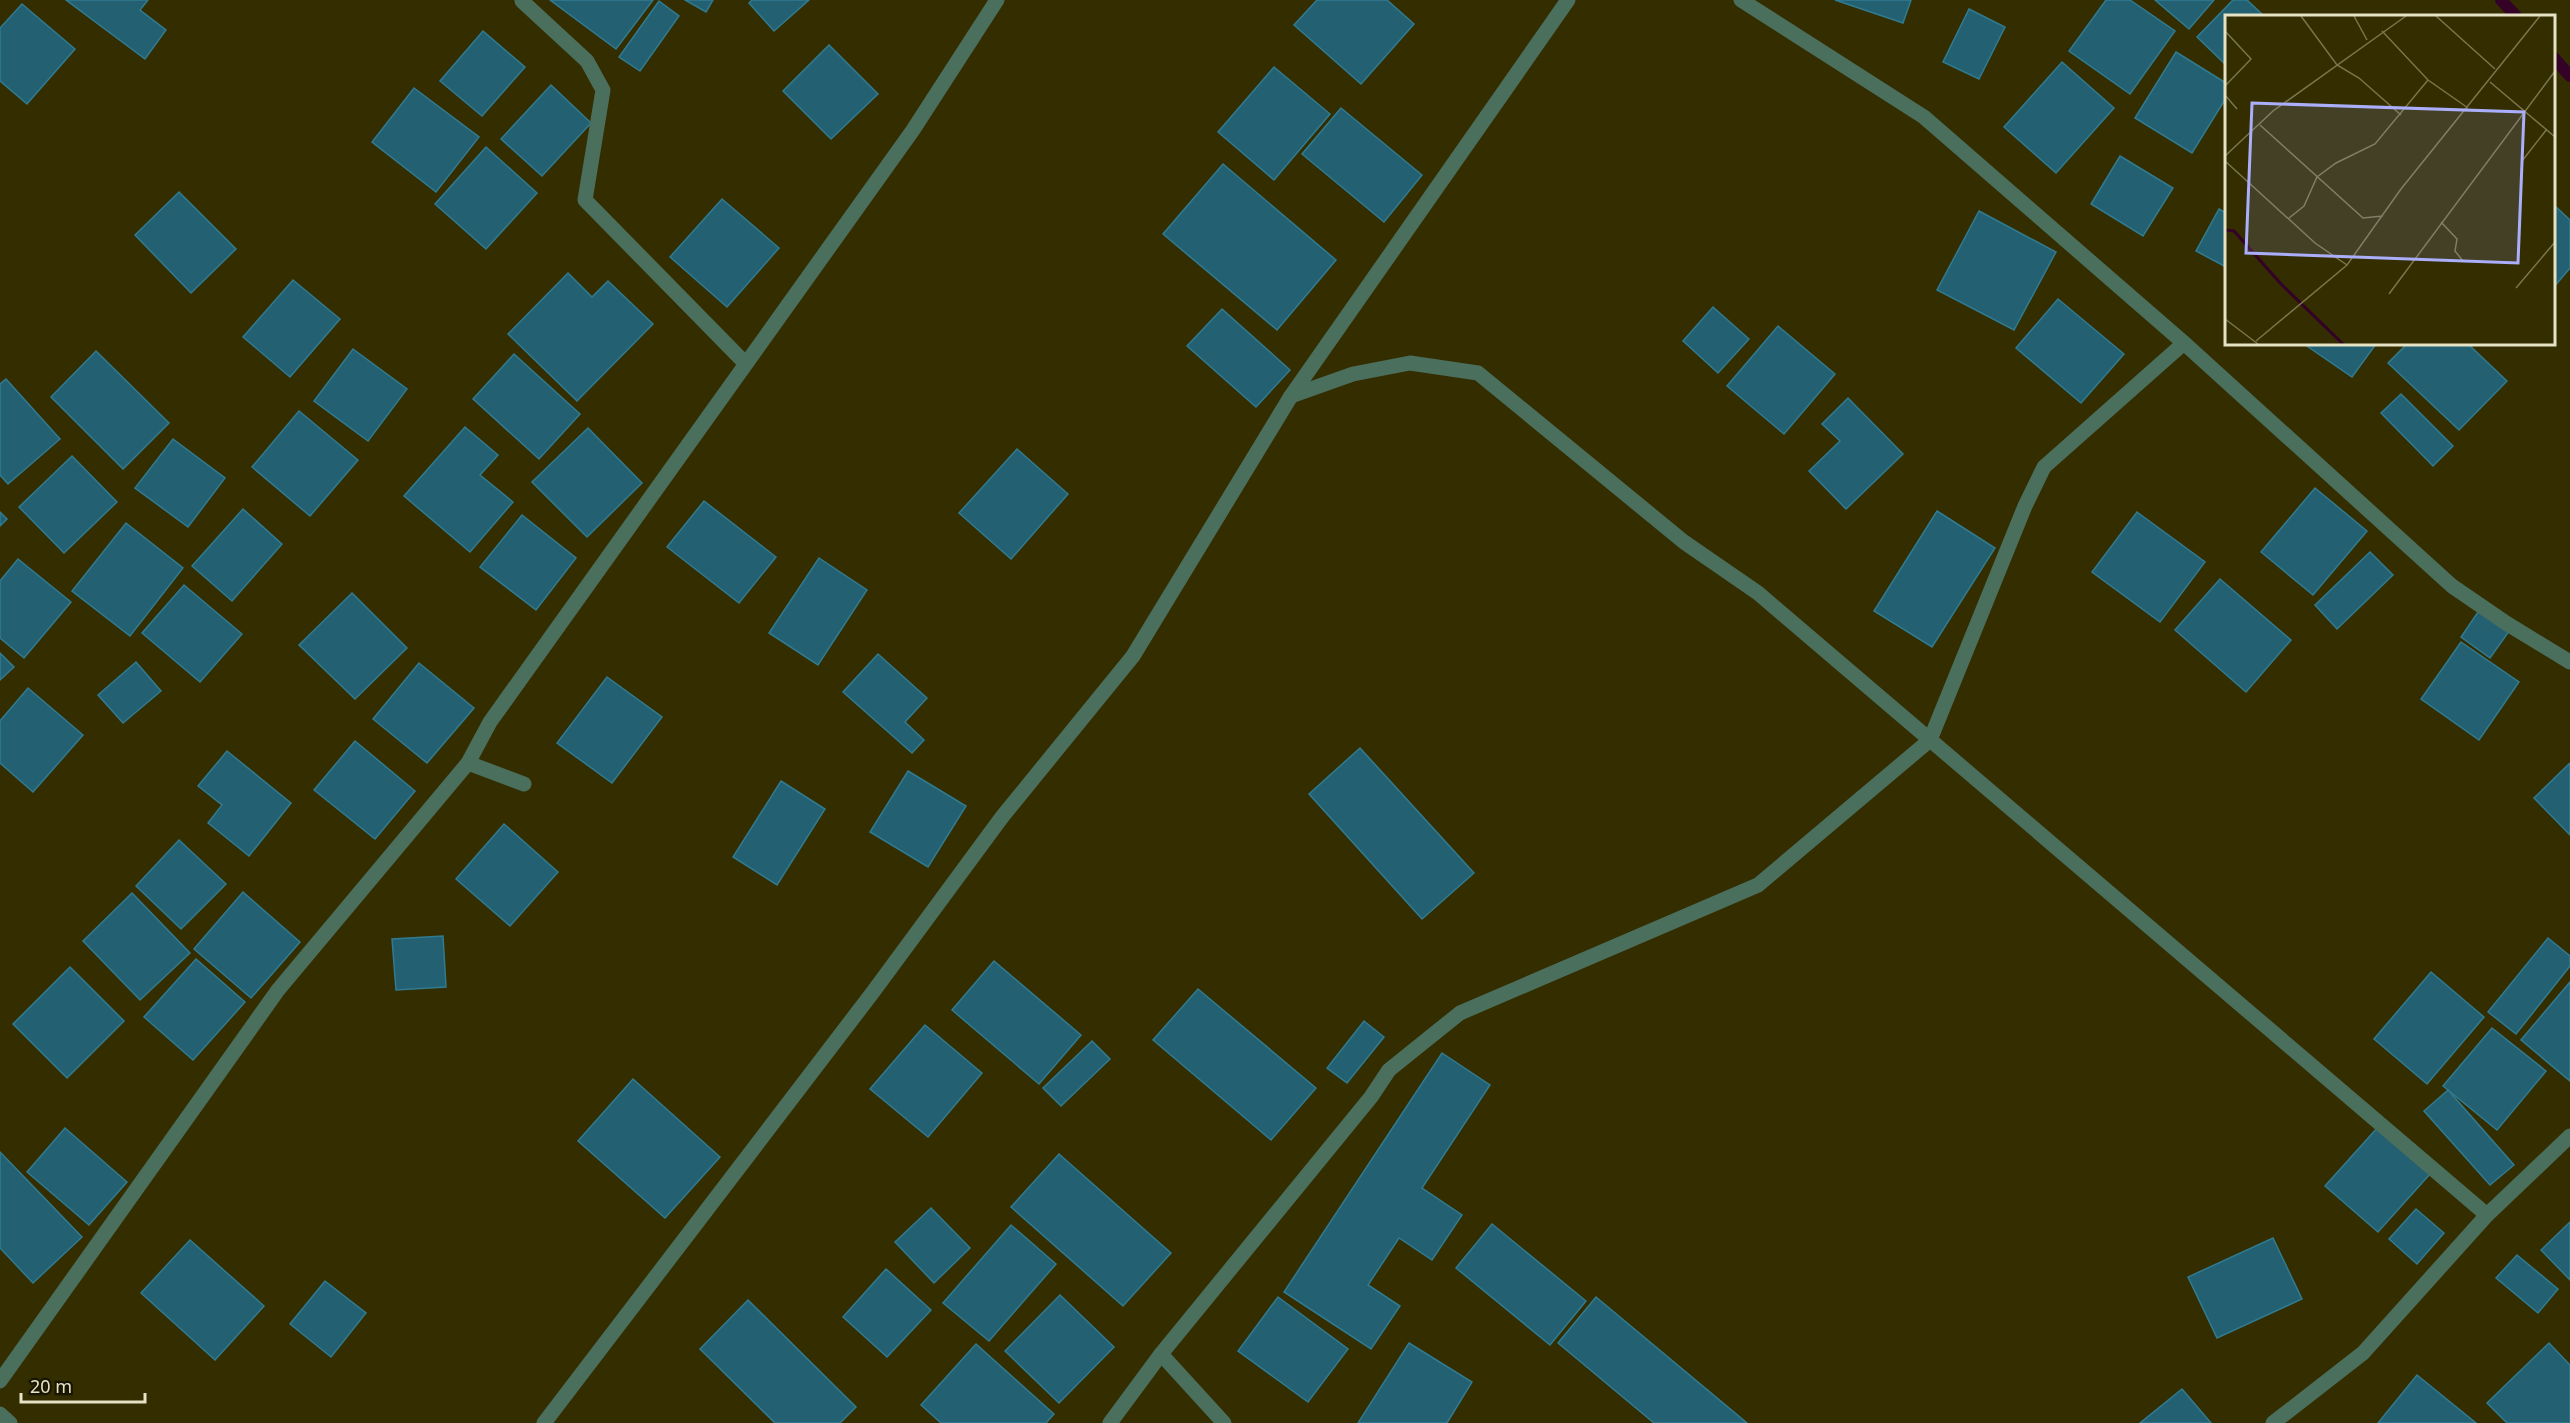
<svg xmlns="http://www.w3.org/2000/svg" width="2570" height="1423" viewBox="0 0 2570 1423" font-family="'Noto Sans',sans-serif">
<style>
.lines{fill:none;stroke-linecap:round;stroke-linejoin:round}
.stream{stroke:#340227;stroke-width:12}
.building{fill:#236072;stroke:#317b91;stroke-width:1.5}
.street{stroke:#4b6f5d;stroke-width:15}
.inset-river{fill:none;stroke:#340227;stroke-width:3}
.inset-road{fill:none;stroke:#7b754e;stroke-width:1.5}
.view{fill:#abaffb;fill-opacity:0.15;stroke:#abaffb;stroke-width:3}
.inset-edge{fill:none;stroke:#e6e2c4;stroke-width:3}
</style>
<rect width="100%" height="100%" fill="#332d00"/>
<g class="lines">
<g class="stream">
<polyline points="2501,0 2516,16"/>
<polyline points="2554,58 2570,76"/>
</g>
</g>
<g class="building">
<polygon points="66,0 148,0 140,10 166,30 145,59"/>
<polygon points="550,0 653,0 616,49"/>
<polygon points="685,0 713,0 706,12"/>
<polygon points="752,0 809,0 774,31 749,3"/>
<polygon points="1317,0 1387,0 1414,24 1361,84 1294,25"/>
<polygon points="1835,0 1911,0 1903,23"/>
<polygon points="2106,0 2130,0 2175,31 2130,94 2069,51"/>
<polygon points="2155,0 2214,0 2189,29"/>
<polygon points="2233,0 2247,0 2264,16 2226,16 2226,65 2197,37"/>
<polygon points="659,1 679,16 640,71 619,57"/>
<polygon points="22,4 75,49 27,104 0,81 0,28"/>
<polygon points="1969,9 2005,27 1979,79 1943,62"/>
<polygon points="483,31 525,67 482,116 440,81"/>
<polygon points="829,45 878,94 831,139 783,91"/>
<polygon points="2176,52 2226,83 2226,98 2192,153 2135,118"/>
<polygon points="2062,62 2114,108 2056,173 2004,127"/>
<polygon points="1274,67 1330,114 1274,180 1218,132"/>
<polygon points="551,85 591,123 542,176 501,139"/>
<polygon points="414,88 479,137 436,192 372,142"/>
<polygon points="1341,108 1422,175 1384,222 1302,154"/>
<polygon points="486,147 537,193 486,249 435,204"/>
<polygon points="2120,156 2173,188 2143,236 2091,204"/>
<polygon points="1223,164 1336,260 1277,330 1163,234"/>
<polygon points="179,192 236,249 191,293 135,235"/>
<polygon points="722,199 779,248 727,307 670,257"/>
<polygon points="2554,205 2570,220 2570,268 2554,287"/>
<polygon points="2219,209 2226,213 2226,267 2196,251"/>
<polygon points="1979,211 2056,252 2014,330 1937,290"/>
<polygon points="568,273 592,297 608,281 653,324 577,401 508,334"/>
<polygon points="293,280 340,319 290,377 243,337"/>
<polygon points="2058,299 2124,354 2081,403 2016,348"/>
<polygon points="1713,307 1749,339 1718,373 1683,341"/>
<polygon points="1222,309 1290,370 1256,407 1187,346"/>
<polygon points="1778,326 1835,374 1784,434 1727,386"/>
<polygon points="2304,344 2376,344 2352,377"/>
<polygon points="2407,344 2468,344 2507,381 2459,430 2388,363"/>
<polygon points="353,349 407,389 368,441 314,401"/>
<polygon points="96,351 169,423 123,469 51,397"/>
<polygon points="514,354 580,414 539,459 473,399"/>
<polygon points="6,379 60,439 8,484 0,475 0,384"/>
<polygon points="2401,394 2453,446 2433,466 2381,413"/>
<polygon points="1848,398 1903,454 1846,509 1809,471 1840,441 1822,424"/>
<polygon points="299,411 358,460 310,516 252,467"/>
<polygon points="465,427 498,455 480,475 513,502 470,552 404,496"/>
<polygon points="588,428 642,483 587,537 532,482"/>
<polygon points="173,439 225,478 188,527 135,488"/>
<polygon points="1017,449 1068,494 1011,559 959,513"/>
<polygon points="72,456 117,502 64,553 19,507"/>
<polygon points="2315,488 2367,531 2313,595 2261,552"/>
<polygon points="704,501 776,557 739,603 667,547"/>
<polygon points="243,509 282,544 232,601 192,566"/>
<polygon points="1937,511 1995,548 1932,647 1874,611"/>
<polygon points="0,512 7,519 0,526"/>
<polygon points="2137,512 2205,562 2160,622 2092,572"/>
<polygon points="522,515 576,558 536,610 480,567"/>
<polygon points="126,523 183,568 130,636 72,591"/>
<polygon points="2370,552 2393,575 2337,629 2315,605"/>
<polygon points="819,558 867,590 818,665 769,633"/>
<polygon points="18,559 71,602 24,658 0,638 0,581"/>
<polygon points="2220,579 2291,640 2246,692 2175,630"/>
<polygon points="184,585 242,634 200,682 142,633"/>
<polygon points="352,593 407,648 355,699 299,645"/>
<polygon points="2480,609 2510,630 2490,658 2461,637"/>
<polygon points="2461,642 2519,682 2479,740 2421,699"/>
<polygon points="0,653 14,667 0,680"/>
<polygon points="878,654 927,698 905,722 924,740 912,753 843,692"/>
<polygon points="136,662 161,691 123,723 98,695"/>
<polygon points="419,663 474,708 427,763 373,719"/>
<polygon points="607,677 662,717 612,783 557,743"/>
<polygon points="28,688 83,735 33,792 0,763 0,721"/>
<polygon points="355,741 415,791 375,839 314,790"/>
<polygon points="1360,748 1474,873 1422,919 1309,794"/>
<polygon points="227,751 291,803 249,856 208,823 222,805 198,786"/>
<polygon points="2570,763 2570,835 2534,798"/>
<polygon points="908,771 966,806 928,867 870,832"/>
<polygon points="781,781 825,809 777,885 733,857"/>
<polygon points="504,824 558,872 510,926 456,879"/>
<polygon points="179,840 226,884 181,929 136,886"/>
<polygon points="243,892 300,942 251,998 194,949"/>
<polygon points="132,893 190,953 140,1000 83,941"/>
<polygon points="443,936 446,987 396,990 392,939"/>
<polygon points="2548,938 2570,956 2570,966 2516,1034 2488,1012"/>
<polygon points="196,959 245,1002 193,1060 144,1017"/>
<polygon points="994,961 1081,1035 1039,1084 952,1010"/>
<polygon points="70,967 124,1021 67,1078 13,1024"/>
<polygon points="2431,972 2484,1017 2427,1084 2374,1039"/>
<polygon points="2570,982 2570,1081 2521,1040"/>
<polygon points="1198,989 1316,1088 1271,1140 1153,1040"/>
<polygon points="1364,1021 1384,1037 1347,1083 1327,1068"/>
<polygon points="925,1025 982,1073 928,1137 870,1089"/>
<polygon points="2492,1028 2546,1071 2497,1130 2443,1086"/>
<polygon points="1092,1041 1110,1059 1061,1106 1043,1088"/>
<polygon points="1442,1053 1490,1085 1422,1188 1462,1215 1432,1260 1399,1238 1368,1285 1400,1306 1371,1349 1284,1292"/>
<polygon points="633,1079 720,1157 665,1218 578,1141"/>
<polygon points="2448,1090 2514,1165 2490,1185 2424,1111"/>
<polygon points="2378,1127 2430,1174 2378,1232 2325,1186"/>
<polygon points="65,1128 127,1182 89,1225 27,1172"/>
<polygon points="0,1152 82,1237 33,1283 0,1248"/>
<polygon points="1059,1154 1171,1253 1123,1306 1011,1207"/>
<polygon points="931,1208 970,1248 934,1283 895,1242"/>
<polygon points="2416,1209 2444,1233 2417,1264 2389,1239"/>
<polygon points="2570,1222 2570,1280 2541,1250"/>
<polygon points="1492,1224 1586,1301 1550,1345 1456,1268"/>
<polygon points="1011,1225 1056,1264 989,1341 943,1303"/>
<polygon points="2273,1238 2302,1299 2217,1338 2188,1277"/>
<polygon points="190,1240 264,1306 215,1360 141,1293"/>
<polygon points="2517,1255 2558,1289 2538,1313 2496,1278"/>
<polygon points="886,1269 931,1310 887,1357 843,1317"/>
<polygon points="325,1281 366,1313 331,1357 290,1324"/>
<polygon points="1060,1295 1114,1347 1059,1403 1005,1351"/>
<polygon points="1278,1297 1348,1349 1308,1402 1238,1351"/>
<polygon points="1596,1297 1747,1423 1654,1423 1558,1343"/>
<polygon points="748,1300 856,1407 840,1423 775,1423 700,1349"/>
<polygon points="1409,1343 1472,1382 1447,1423 1358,1423"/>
<polygon points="2549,1343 2570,1365 2570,1423 2507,1423 2487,1403"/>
<polygon points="976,1344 1054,1414 1046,1423 941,1423 921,1405"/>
<polygon points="2417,1375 2476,1423 2378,1423"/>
<polygon points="2182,1389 2211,1423 2140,1423"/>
</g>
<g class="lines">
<g class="street">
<polyline points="1741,0 1924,117 2184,343 2452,586 2506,623 2570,662"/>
<polyline points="522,1 587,61 603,90 585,200 745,363"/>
<polyline points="1291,396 1353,374 1410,363 1478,373 1684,542 1758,593 2487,1215"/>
<polyline points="468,763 524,784"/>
<polyline points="1161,1354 1224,1423"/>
<polyline points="0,1381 278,990 468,763 490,722 913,130 997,0"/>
<polyline points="0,1414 10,1423"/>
<polyline points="544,1423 873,992 1002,817 1133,656 1291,396 1568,0"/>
<polyline points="1110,1423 1161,1354 1371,1097 1389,1070 1460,1013 1758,885 1930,740 2025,506 2044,467 2184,343"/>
<polyline points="2273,1423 2363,1353 2487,1215 2570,1136"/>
</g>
</g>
<g transform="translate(2225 15)">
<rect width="330" height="330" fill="#332d00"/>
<path class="inset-river" d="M0,215L9,216L56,269L118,329"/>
<path class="inset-road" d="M76,1L112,50L134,63L176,100M129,1L142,25M211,1L270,54M0,16L26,44L0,71M157,16L203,65L243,93M265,67L330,122M0,80L12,94M35,110L138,203L158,201M0,141L48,96L181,1M0,146L90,228L122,250M297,146L322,114M64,203L79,191L92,162L111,148L150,129L203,65M216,207L232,224L230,236L238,246M291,273L330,227M164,279L330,56M0,304L33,329M31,326L122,250L176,174L315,1"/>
<path class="view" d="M27,88L299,97L293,248L21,238Z"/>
<rect width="330" height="330" class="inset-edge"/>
</g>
<path d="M21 1393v9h124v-9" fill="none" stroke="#e6e2c4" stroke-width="3"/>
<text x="30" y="1393" font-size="18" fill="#e6e2c4" stroke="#181500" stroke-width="4.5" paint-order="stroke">20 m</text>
</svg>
